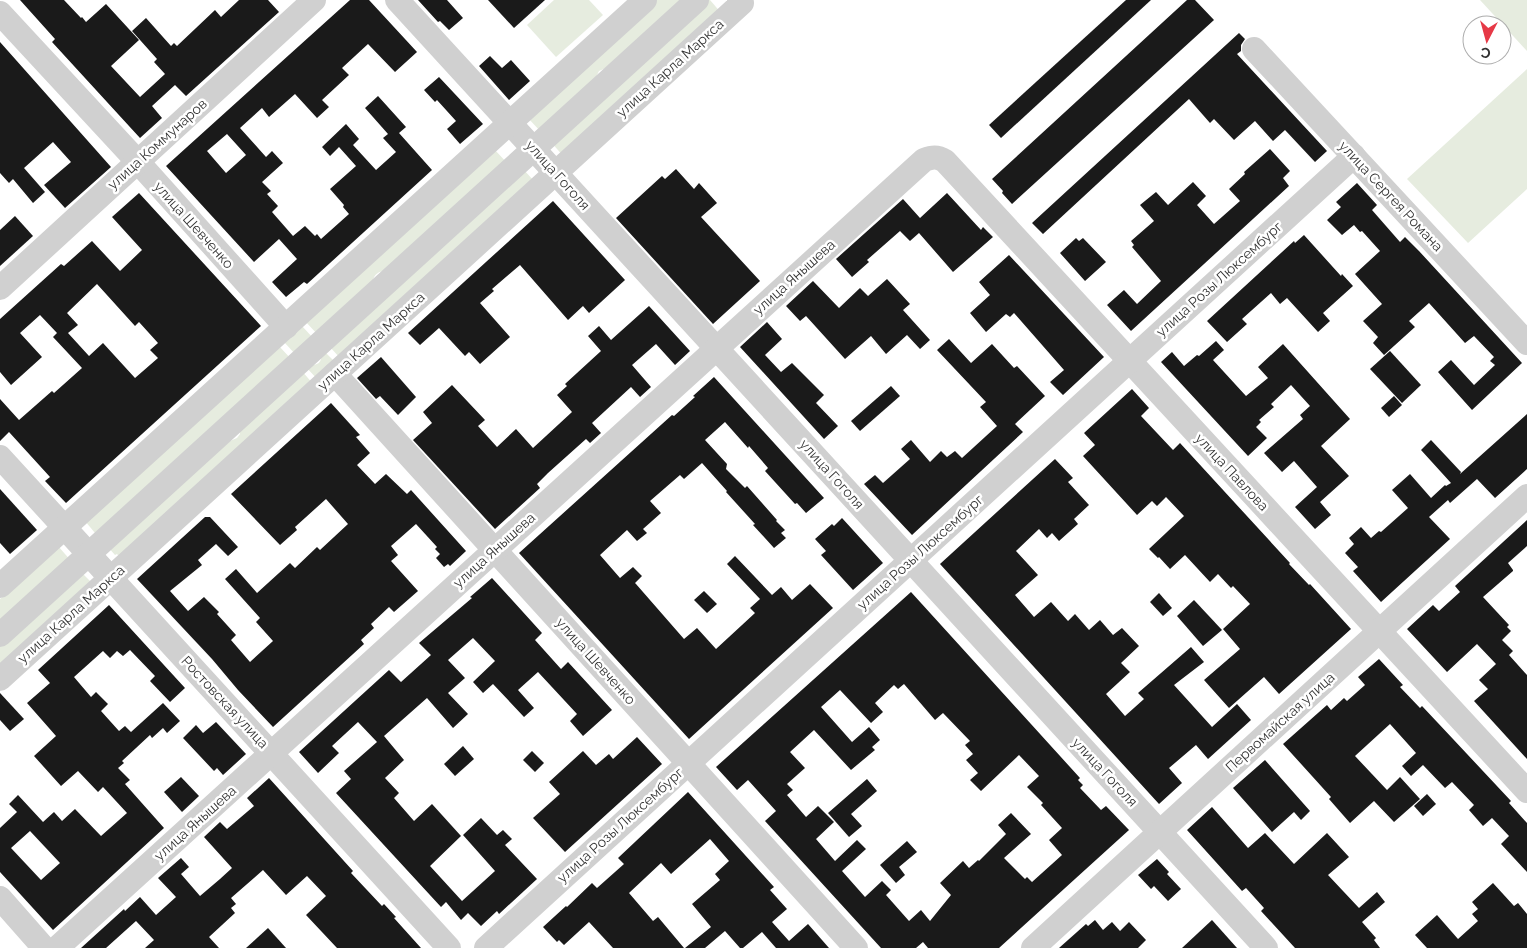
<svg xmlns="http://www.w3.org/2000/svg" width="1527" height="948" viewBox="0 0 1527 948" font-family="Raleway,sans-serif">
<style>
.green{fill:#e6ecdf}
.building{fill:#1a1a1a;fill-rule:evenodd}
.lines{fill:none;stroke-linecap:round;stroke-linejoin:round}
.minor{stroke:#d0d0d0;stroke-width:24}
.labels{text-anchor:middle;stroke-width:5;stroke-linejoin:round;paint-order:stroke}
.street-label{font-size:14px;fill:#333;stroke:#fff}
</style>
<rect width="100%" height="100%" fill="#fff"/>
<g class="green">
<polygon points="554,0 589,0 603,15 556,57 527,25"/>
<polygon points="657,0 688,0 606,68 599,71 596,77 542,133 528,118"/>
<polygon points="707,0 710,0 722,14 564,157 551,142"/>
<polygon points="1480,0 1527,0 1527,51"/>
<polygon points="1527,69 1527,189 1468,243 1407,179"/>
<path d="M494,149L508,164L386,271C379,271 374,274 373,281L319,336L305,321Z"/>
<polygon points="522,168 536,183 342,360 328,345"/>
<polygon points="301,325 315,340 297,356 283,341"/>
<polygon points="278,345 293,361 95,533 85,521"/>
<path d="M323,350L337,364L319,381L305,366C321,364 320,365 323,350Z"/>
<polygon points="301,370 314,385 122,560 117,554 115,555 107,546 230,441 237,438 240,434 240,430"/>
<polygon points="58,546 72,562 0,627 0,599"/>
<polygon points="80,571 94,585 0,671 0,644"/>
</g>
<g class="building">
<polygon points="20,0 64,0 81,18 82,17 86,22 106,4 139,40 111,66 140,97 165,74 154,62 157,59 132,31 146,18 171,46 174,43 177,46 215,10 221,17 239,0 268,0 279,12 186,96 175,85 152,106 162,118 140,138 52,42 55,39"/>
<path d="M350,0H369L417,52L395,72L368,44L342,68L349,75L322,100L329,107L317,118L295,94L269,117L262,108L240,128L266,157L272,151L283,163L262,182L271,191L267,194L278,206L272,212L293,236L305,226L315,236L317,234L321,239L349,214L343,207L344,205L330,189L356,166L339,147L330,156L322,147L346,124L359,139L353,145L376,170L396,152L383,138L388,134L365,108L378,96L406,127L399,133L432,170L307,284L304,282L286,297L272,282L297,259L279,239L254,262L166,166ZM227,134L246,155L226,173L207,151Z"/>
<polygon points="418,0 447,0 463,18 449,30 440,21 438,22"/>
<polygon points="488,0 545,0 514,28"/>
<polygon points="1126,0 1151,0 1001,138 989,125"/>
<polygon points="1187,0 1195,0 1214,20 1012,204 1002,193 1003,191 992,179"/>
<polygon points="1239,33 1245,39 1241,45 1241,51 1237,54 1327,151 1315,162 1285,130 1273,141 1255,121 1234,140 1214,119 1210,123 1189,99 1043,234 1032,223"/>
<polygon points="0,42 111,167 65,208 44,185 71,162 53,142 24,168 45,192 33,203 13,179 9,183 0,173"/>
<polygon points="490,56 502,68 511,60 530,81 509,100 479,66"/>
<polygon points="439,77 483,124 460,144 447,129 456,121 437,100 435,102 424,90"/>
<polygon points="1270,149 1290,171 1283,178 1289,186 1131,331 1107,305 1124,290 1137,304 1161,281 1132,247 1134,245 1131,241 1154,221 1140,205 1156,192 1168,205 1193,182 1206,196 1197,205 1214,224 1240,201 1229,189 1245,174 1244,172"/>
<polygon points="676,169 694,189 699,183 717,203 701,217 760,281 713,324 616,218 662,176 665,179"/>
<polygon points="1357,183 1377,205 1372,210 1400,242 1405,237 1419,251 1522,363 1472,410 1438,372 1451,360 1474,385 1495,365 1490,361 1494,357 1474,336 1465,343 1429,303 1409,321 1415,327 1384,355 1373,343 1378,337 1363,321 1382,304 1355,274 1380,251 1362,231 1360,232 1354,225 1342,235 1327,220 1341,207 1336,202"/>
<path d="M139,193L261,326L66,503L45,481L50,477L9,432L0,441V399L19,420L52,391L54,393L82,368L53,337L57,333L40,315L20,333L42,357L11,385L0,372V319L61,264L64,266L92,241L120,271L142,250L112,217ZM97,284L135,326L139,322L158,343L150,350L158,358L135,378L103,343L89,356L68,333L78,325L67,313Z"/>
<polygon points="947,193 981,230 983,227 993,237 953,272 919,233 910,241 900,231 867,260 869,262 852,277 836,259 903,199 920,218"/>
<polygon points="553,201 625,280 589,313 583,306 568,320 520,265 492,289 494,291 480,303 510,337 480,364 469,352 465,356 439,328 420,345 408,333"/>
<polygon points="15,216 33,236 0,266 0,230"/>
<polygon points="1304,235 1341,276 1342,274 1353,286 1323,313 1330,321 1318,332 1287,298 1280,304 1271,293 1242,319 1247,324 1227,342 1207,321 1294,241 1295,243"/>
<polygon points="1076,238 1079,241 1083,238 1106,262 1085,281 1060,253"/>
<polygon points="1009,255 1104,357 1063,395 1050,382 1064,370 1014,313 1010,317 1006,314 986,332 970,313 990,295 979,282"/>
<polygon points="887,279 910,304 903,310 930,340 920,349 907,335 886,354 871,336 845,359 806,316 800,321 786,306 813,281 839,308 860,288 868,296"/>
<polygon points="649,306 690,351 675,365 656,344 632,365 651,387 640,397 631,387 592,423 601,433 590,443 586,439 548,473 537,484 540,488 495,529 413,440 432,423 423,412 452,385 485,420 478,426 497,447 516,429 533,448 572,412 557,395 567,386 565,384 601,351 588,336 599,326 611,340"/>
<polygon points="767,322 782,339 765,355 781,372 792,363 824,395 816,403 838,426 824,439 740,347"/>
<polygon points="949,339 971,363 992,344 1014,368 1017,366 1045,396 1015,424 1023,432 912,535 864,484 875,475 883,483 910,459 901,449 911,440 930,462 941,451 947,457 955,451 962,458 997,426 980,407 986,402 937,350"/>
<polygon points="1216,341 1224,350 1213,360 1246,396 1268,378 1258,367 1283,344 1350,419 1321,446 1349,476 1320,502 1331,515 1315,529 1295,507 1317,487 1294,461 1282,472 1264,453 1303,419 1300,415 1310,406 1291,385 1271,404 1274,407 1259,420 1261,422 1256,427 1267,438 1248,456 1161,362 1172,352 1184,366 1197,355 1199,356"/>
<polygon points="1390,351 1421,385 1402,403 1370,369"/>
<polygon points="381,357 416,397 398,415 380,396 376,399 357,378"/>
<polygon points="714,377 824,498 806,513 797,503 795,504 765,471 768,468 749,446 748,448 725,422 705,440 727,464 726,469 745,488 747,486 777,520 776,521 785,530 781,533 786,538 774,548 753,525 755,524 726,492 727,491 702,463 684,479 680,475 650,501 661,513 643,529 647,533 637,541 627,530 600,555 620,578 633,567 642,576 635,583 636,584 684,639 697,628 716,649 755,613 750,608 760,599 727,564 735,556 772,595 781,587 792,600 810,584 833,608 689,739 519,553 672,415 674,416 695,397 693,396"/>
<polygon points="891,386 900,396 860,431 851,421"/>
<polygon points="1132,389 1149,408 1141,416 1173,450 1180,443 1290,563 1289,564 1309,585 1310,584 1351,629 1279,694 1264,677 1229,708 1204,680 1240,649 1223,629 1250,604 1233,586 1231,588 1218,574 1210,582 1185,555 1170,569 1159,557 1158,558 1149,549 1184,516 1166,497 1157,506 1152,501 1137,515 1083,456 1095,445 1084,433"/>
<polygon points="1394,396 1402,405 1389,417 1381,408"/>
<polygon points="331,403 360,435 356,437 370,453 357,465 375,484 386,474 407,494 411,490 466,551 450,566 448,564 444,567 436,558 440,554 435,549 437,547 416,524 391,546 398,555 391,561 418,591 394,612 389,607 371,624 374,628 361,640 364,644 273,727 238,690 212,659 137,579 205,517 210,517 238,547 228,556 216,544 198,560 202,565 170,591 188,611 204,597 219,612 217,614 236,635 231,640 250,662 273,641 256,622 260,618 225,579 236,569 257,593 290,563 295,568 317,547 320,550 348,524 326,499 295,527 297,530 280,545 231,494"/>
<polygon points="1527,414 1527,469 1495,498 1477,479 1450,503 1448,500 1429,517 1450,539 1381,602 1353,571 1358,567 1345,553 1354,544 1349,538 1361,527 1371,538 1379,531 1381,532 1408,508 1392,490 1410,474 1431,498 1445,485 1446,486 1451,483 1421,450 1431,440 1461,472 1460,474"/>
<polygon points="1055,459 1073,478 1068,482 1089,505 1074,519 1078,524 1059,541 1052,533 1047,538 1039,529 1016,551 1038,575 1015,595 1034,617 1051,602 1068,621 1075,614 1089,630 1100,620 1113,635 1122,628 1139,646 1121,663 1130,672 1106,694 1125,716 1144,699 1138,693 1191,647 1204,662 1174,685 1212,727 1237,704 1251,720 1208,759 1196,745 1169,768 1182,783 1159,804 940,564"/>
<polygon points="0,489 37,530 10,554 0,543"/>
<polygon points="842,518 883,563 853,590 821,555 826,551 815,539 832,524 834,526"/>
<polygon points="1527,520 1527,546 1508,563 1513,570 1513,571 1483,597 1509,625 1507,627 1511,631 1502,640 1513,651 1509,655 1527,675 1527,759 1474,701 1488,689 1479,680 1496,664 1477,644 1447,672 1407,629 1433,605 1439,611 1460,592 1455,586"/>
<polygon points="492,578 542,633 535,640 561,669 568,662 612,710 583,736 570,721 577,714 538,672 518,690 534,708 524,717 493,684 483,693 473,682 495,661 473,638 448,660 465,678 448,693 468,714 453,728 427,698 384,736 404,760 385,778 399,793 394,798 414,821 432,804 461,836 430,866 462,901 495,871 463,835 481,818 497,835 503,830 512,839 505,845 537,879 499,914 497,911 481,926 468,913 461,920 446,902 441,907 336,793 351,779 344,771 377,742 358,722 332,746 339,753 318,773 299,752 389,670 401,682 431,655 419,643 472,598 470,597"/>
<polygon points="704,591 717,604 707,613 694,600"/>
<path d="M911,592L1080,778L1078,780L1083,785L1080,788L1101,810L1106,806L1129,830L999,948H928L923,942L916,948H881L765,821L776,811L748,780L737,790L716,767ZM904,684L935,720L943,713L970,741L965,745L973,754L966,760L978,773L970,780L981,791L1019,755L1039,776L1027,787L1043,803L1041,805L1062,828L1049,840L1062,855L1032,882L1027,877L1025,879L1004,858L1031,834L1011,813L998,825L1006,834L979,861L978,860L969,868L963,861L940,883L951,895L930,921L921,910L909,921L886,895L891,890L882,881L865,897L842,871L866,849L857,840L835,861L816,839L834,822L818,806L806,817L787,795L793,790L787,784L805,768L790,752L814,730L851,770L875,750L872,747L880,740L869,727L852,742L821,707L840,690L871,723L883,712L875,703L894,685L898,689Z"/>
<polygon points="1159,593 1172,608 1163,616 1150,602"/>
<polygon points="1194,600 1222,630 1203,646 1177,616"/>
<path d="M109,605L185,688L170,702L150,681L155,676L130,650L123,656L117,651L110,658L103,651L74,677L91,697L96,692L108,704L101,711L119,731L125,726L131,732L163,703L180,721L167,733L163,728L152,738L150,735L122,761L124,763L118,768L130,780L125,784L164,828L53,930L0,872V828L17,812L9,804L18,795L43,822L54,812L62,821L75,809L101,836L127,813L103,787L98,792L78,771L61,786L34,756L56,736L27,703L50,683L38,670ZM30,831L60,863L41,880L11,848Z"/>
<polygon points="1379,659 1403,685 1400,687 1420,708 1422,706 1453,739 1511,801 1509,803 1527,823 1527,872 1501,844 1509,836 1492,818 1483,826 1469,810 1474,805 1452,782 1445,788 1423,765 1411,776 1402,766 1416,753 1390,724 1355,756 1387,790 1400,777 1420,799 1394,822 1374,801 1350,823 1329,799 1331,797 1283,744 1327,705 1331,710 1344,698 1347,701 1365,685 1358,677"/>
<polygon points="0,693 24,719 10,731 0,720"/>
<polygon points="216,722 246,754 223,775 217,768 214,771 183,738 196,725 203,733"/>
<polygon points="637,737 662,764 565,852 533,818 560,794 549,782 583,751 596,765 609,754 613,759"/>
<polygon points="463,746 474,759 455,776 444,764"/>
<polygon points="532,751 544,763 535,772 523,760"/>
<polygon points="1265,760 1310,811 1301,820 1294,812 1272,832 1233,788"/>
<polygon points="181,777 199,796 182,812 164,792"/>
<polygon points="269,778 353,871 351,873 382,906 384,904 396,917 394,918 421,948 337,948 306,915 326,896 307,876 286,895 263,870 231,898 236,904 231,908 235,913 209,937 219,948 145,948 154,940 136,921 106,948 81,948 124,909 125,911 140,897 156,915 176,897 158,878 181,858 189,867 181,874 200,896 220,879 232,868 204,837 220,822 227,829 254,806 247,798"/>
<polygon points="867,779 877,791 851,814 862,826 849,837 828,813"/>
<polygon points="688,792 774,887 770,890 787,909 772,922 789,941 808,924 829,948 776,948 762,932 743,948 740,948 725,931 705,948 685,948 711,927 692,904 720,880 715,874 729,861 710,839 671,874 661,863 629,893 653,921 658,917 684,948 613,948 589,922 564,945 559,940 557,942 543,927 566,906 567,907 592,883 597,888 624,864 618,858"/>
<polygon points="1427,794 1436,804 1423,816 1414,806"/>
<polygon points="1212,807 1248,848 1265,833 1294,864 1327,833 1349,857 1328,875 1359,908 1377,892 1385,902 1362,922 1376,938 1374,940 1380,948 1295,948 1261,911 1264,908 1246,888 1242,891 1187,830"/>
<polygon points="907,841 917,852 899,867 905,875 896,883 880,865"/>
<polygon points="1157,859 1169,872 1167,874 1181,889 1168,901 1154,886 1151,889 1138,875"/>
<polygon points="1493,883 1514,906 1518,903 1527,914 1527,948 1427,948 1415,935 1437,915 1458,939 1478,921 1472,914 1478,909 1472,902"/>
<polygon points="1095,920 1103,930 1112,922 1120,931 1129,922 1146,940 1138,948 1059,948 1086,924 1088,926"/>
<polygon points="1212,920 1237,948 1182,948"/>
<polygon points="268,928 286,948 246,948"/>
</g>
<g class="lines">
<g class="minor">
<polyline points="397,0 1266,948"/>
<polyline points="0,13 138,162 286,327"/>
<polyline points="1254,49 1527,343"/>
<polyline points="0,288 314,0"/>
<polyline points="335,374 856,948"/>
<polyline points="0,457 449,948"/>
<polyline points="0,586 645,0"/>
<polyline points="0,635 697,0"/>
<polyline points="0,679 742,3 739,0"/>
<polyline points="0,898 44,948"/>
<path d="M57,948L924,160C932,157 937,156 945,161L1527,791"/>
<polyline points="486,948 1354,156"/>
<polyline points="1033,948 1527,496"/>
</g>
</g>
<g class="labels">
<g class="street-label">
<text transform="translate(670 68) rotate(-42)" y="5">улица Карла Маркса</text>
<text transform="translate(157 144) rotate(-42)" y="5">улица Коммунаров</text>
<text transform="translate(558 175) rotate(48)" y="5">улица Гоголя</text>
<text transform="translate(1391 196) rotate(47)" y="5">улица Сергея Романа</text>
<text transform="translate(194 225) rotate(48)" y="5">улица Шевченко</text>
<text transform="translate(794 277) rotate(-42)" y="5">улица Янышева</text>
<text transform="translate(1219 279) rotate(-42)" y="5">улица Розы Люксембург</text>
<text transform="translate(371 341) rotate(-42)" y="5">улица Карла Маркса</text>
<text transform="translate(1232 472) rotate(47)" y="5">улица Павлова</text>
<text transform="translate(832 474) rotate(48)" y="5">улица Гоголя</text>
<text transform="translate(494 550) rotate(-42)" y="5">улица Янышева</text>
<text transform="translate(920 552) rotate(-42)" y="5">улица Розы Люксембург</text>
<text transform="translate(71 614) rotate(-42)" y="5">улица Карла Маркса</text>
<text transform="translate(596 661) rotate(48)" y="5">улица Шевченко</text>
<text transform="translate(225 702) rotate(47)" y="5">Ростовская улица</text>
<text transform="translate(1280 722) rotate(-42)" y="5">Первомайская улица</text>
<text transform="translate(1105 772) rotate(47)" y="5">улица Гоголя</text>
<text transform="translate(195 823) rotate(-42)" y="5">улица Янышева</text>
<text transform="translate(620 825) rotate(-42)" y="5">улица Розы Люксембург</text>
</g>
</g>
<g transform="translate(1487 40) rotate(186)"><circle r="24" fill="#ffffff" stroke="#adadad"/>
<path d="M0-4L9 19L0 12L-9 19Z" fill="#e63946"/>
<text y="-8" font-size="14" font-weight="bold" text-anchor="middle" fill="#333333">С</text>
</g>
</svg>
